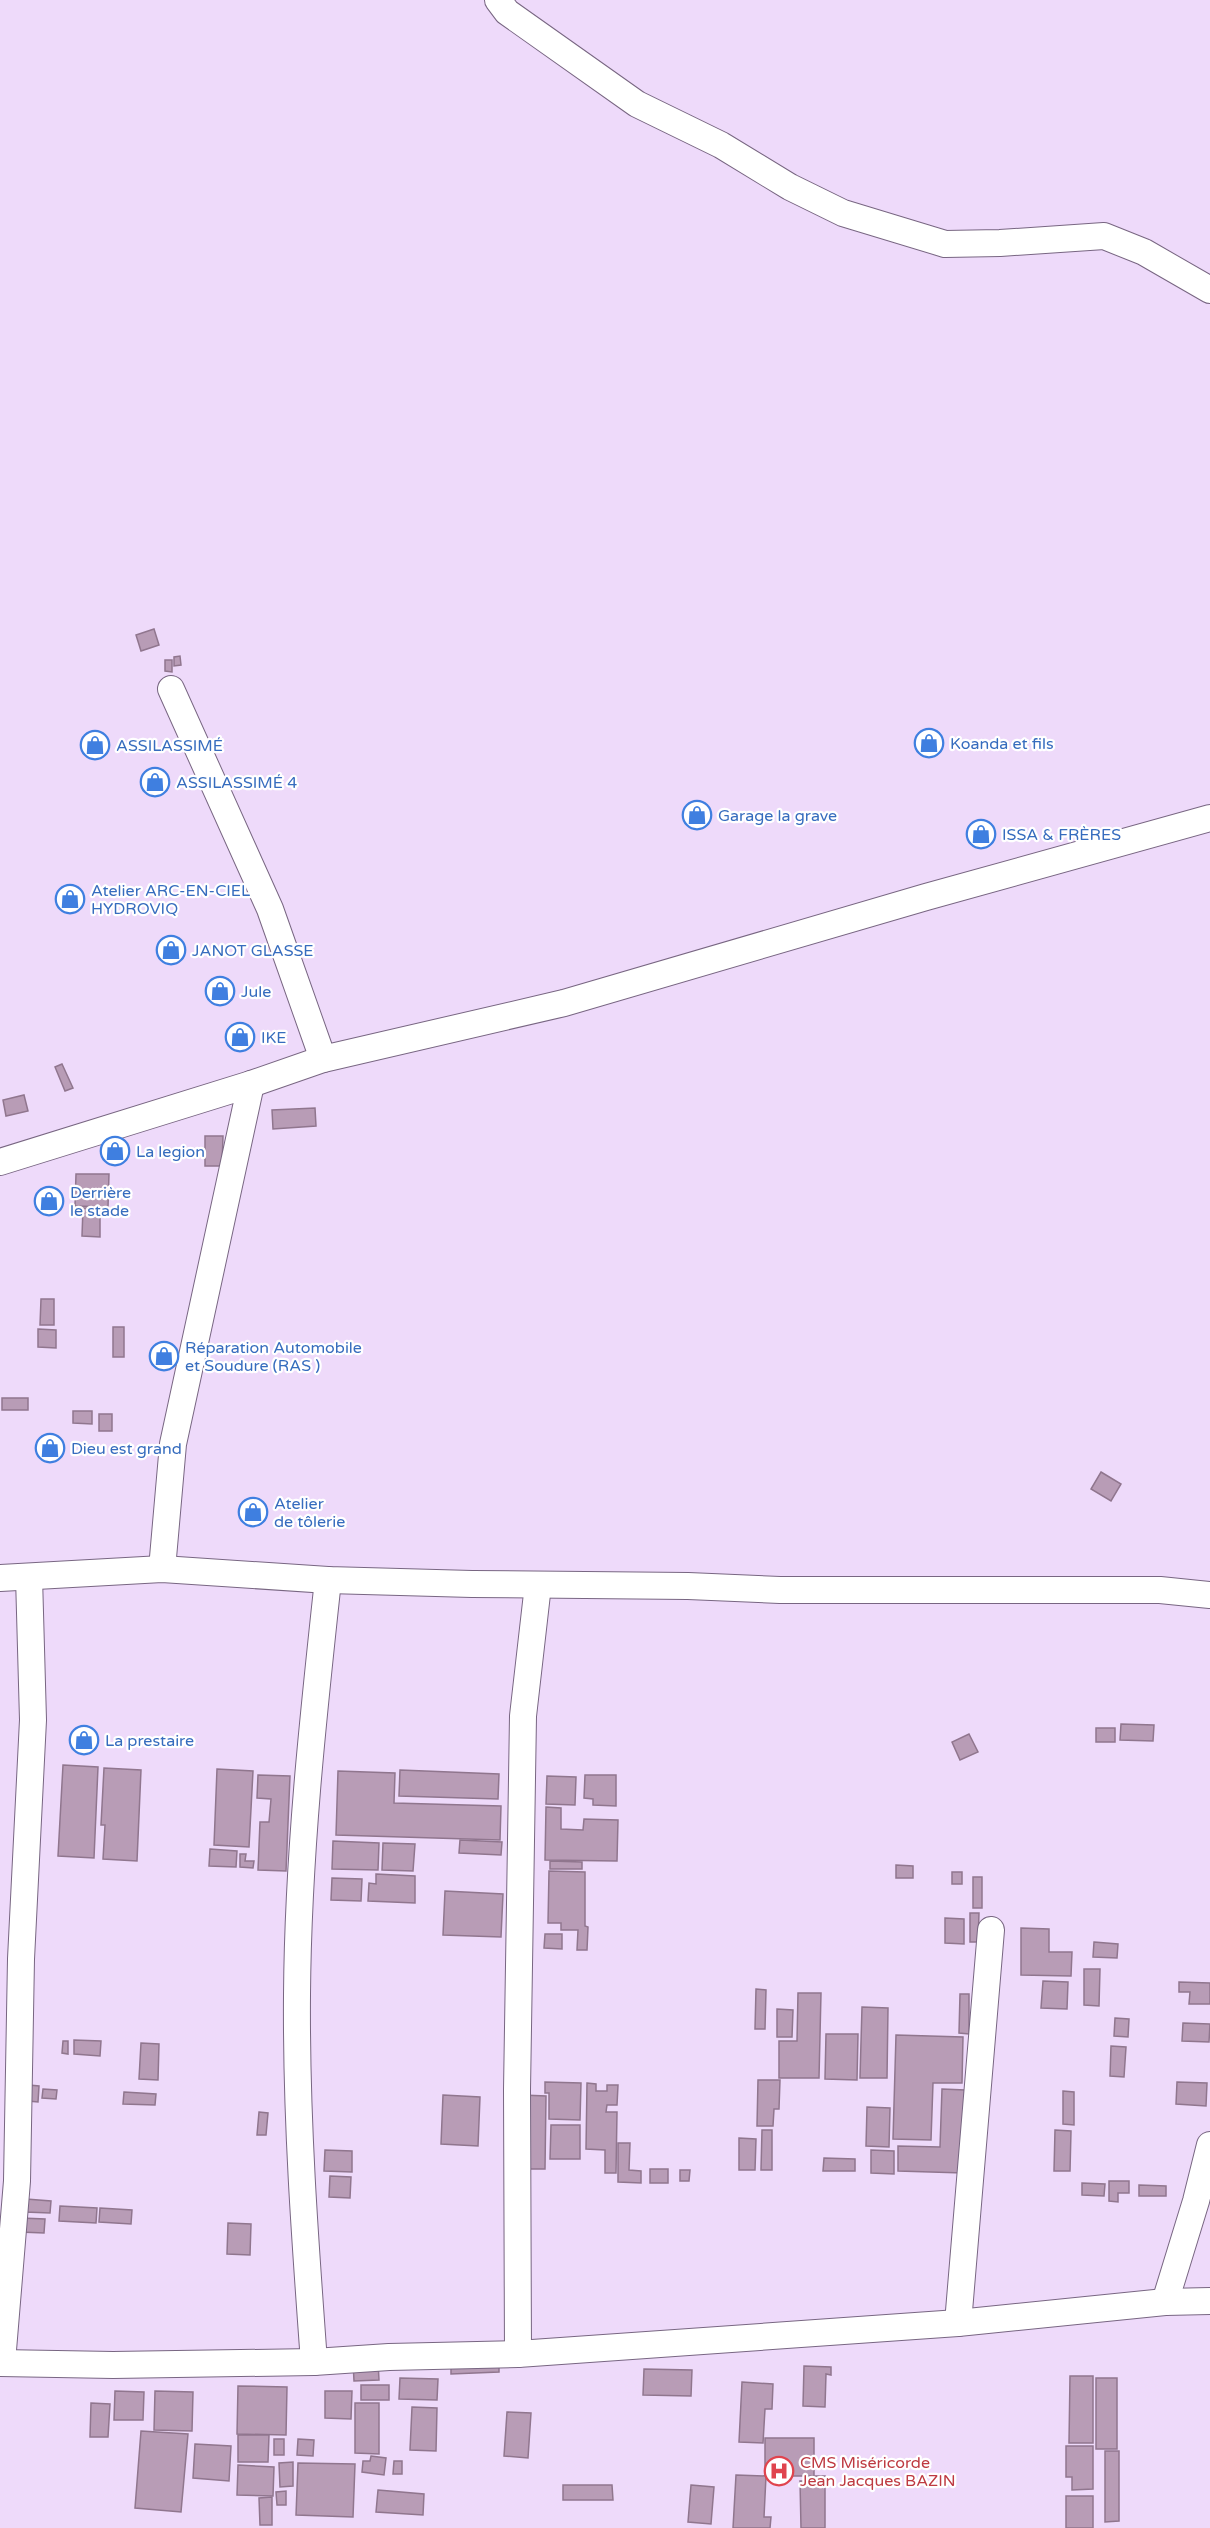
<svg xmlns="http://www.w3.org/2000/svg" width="1210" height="2528" viewBox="0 0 1210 2528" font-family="'Varela Round',sans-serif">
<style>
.building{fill:#b89cb6;stroke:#90768e;stroke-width:1.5}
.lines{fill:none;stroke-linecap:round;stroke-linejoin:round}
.street-casing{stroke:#786682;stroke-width:28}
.street{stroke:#fff;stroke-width:26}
.labels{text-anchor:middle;stroke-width:4.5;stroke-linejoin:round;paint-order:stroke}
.shop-label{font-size:16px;fill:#366cbe;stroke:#fff;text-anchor:start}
.health-label{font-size:16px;fill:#be3a42;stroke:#fff;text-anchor:start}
</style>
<rect width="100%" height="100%" fill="#eedafa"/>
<g class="building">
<polygon points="154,629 159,645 141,651 136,635"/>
<polygon points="180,656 181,665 174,666 174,657"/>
<polygon points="165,660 172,660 172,672 165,671"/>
<polygon points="62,1064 73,1088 65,1091 55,1067"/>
<polygon points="24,1095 28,1111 6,1116 3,1100"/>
<polygon points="315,1108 316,1126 273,1129 272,1110"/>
<polygon points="205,1136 223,1136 222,1166 205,1166"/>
<polygon points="76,1174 109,1174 108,1207 75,1206"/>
<polygon points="83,1208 100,1208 100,1237 82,1236"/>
<polygon points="41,1299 54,1299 54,1325 40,1325"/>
<rect x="113" y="1327" width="11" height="30"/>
<polygon points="38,1329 56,1330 56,1348 38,1347"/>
<rect x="2" y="1398" width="26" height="12"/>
<polygon points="73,1411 92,1411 92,1424 73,1423"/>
<rect x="99" y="1414" width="13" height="17"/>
<polygon points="1101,1472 1121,1484 1111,1501 1091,1489"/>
<polygon points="1121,1724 1154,1725 1153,1741 1120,1740"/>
<rect x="1096" y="1728" width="19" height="14"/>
<polygon points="969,1734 978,1752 960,1760 952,1742"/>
<polygon points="63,1765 98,1767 94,1858 58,1856"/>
<polygon points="104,1768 141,1770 137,1861 103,1859 105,1825 101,1825"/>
<polygon points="217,1769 253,1771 249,1847 214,1845"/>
<polygon points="400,1770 499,1774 498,1799 399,1796"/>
<polygon points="338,1771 395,1773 394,1803 501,1806 500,1840 336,1835"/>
<polygon points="258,1775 290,1776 286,1871 258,1870 260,1822 269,1822 271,1799 257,1798"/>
<polygon points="585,1775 616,1775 616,1806 593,1805 593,1799 584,1798"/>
<polygon points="547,1776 576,1777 575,1805 546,1804"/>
<polygon points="546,1807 561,1808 561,1829 583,1830 584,1819 618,1820 617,1861 545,1860"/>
<polygon points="460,1840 502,1842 501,1855 459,1853"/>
<polygon points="333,1841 379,1843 378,1870 332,1869"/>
<polygon points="383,1843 415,1844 413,1871 382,1870"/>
<polygon points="210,1849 237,1851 236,1867 209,1866"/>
<polygon points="240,1854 246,1854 245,1861 254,1861 253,1868 240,1867"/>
<polygon points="550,1861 582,1862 582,1869 550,1869"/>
<polygon points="896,1865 913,1866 913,1878 896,1878"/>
<polygon points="549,1871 585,1872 585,1926 588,1927 587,1950 577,1950 578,1930 561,1930 561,1923 548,1923"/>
<rect x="952" y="1872" width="10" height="12"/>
<polygon points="376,1874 415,1876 415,1903 368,1901 369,1883 376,1884"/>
<rect x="973" y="1877" width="9" height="31"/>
<polygon points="332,1878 362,1879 361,1901 331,1900"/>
<polygon points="445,1891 503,1894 501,1937 443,1935"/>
<polygon points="970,1913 979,1913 978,1942 970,1942"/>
<polygon points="945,1918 964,1919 964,1944 945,1943"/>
<polygon points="1021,1928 1049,1929 1049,1952 1072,1952 1071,1976 1021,1975"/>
<polygon points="545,1934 562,1934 562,1949 544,1948"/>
<polygon points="1094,1942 1118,1944 1117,1958 1093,1957"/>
<polygon points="1084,1969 1100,1969 1099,2006 1084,2005"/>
<polygon points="1043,1981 1068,1982 1067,2009 1041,2008"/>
<polygon points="1179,1982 1210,1983 1210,2004 1189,2004 1190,1992 1179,1992"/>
<polygon points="756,1989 766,1990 765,2029 755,2029"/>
<polygon points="798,1993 821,1993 819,2078 779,2078 779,2041 797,2041"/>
<polygon points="960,1994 969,1994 969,2034 959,2033"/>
<polygon points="862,2007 888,2008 887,2078 860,2078"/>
<polygon points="777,2009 793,2010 792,2037 777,2037"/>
<polygon points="1115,2018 1129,2019 1128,2037 1114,2036"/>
<polygon points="1183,2023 1210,2024 1209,2042 1182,2041"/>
<polygon points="826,2034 858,2034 857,2080 825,2079"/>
<polygon points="896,2035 963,2037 962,2083 933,2083 931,2140 893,2139"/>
<polygon points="74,2040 101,2041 100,2056 74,2054"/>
<polygon points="63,2041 68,2041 68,2054 62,2053"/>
<polygon points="141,2043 159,2044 158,2080 139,2079"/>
<polygon points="1111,2046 1126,2047 1124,2077 1110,2076"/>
<polygon points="758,2080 780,2080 779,2109 774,2109 773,2126 757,2126"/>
<polygon points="545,2082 581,2083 580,2120 549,2119 549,2093 545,2093"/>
<polygon points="1177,2082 1207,2083 1206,2106 1176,2104"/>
<polygon points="587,2083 596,2084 596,2091 607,2091 607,2085 618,2085 617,2105 607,2105 606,2112 617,2112 616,2173 605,2173 605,2150 586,2149"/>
<polygon points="29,2085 39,2086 38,2102 28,2101"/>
<polygon points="43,2089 57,2090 56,2099 42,2098"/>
<polygon points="942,2089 965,2090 963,2173 898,2171 898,2146 940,2147"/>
<polygon points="1063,2091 1074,2092 1074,2125 1063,2124"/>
<polygon points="124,2092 156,2094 155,2105 123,2104"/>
<polygon points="443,2095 480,2097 478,2146 441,2144"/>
<polygon points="522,2095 546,2096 545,2169 521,2169"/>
<polygon points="867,2107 890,2108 889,2147 866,2146"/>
<polygon points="259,2112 268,2113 266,2135 257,2135"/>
<polygon points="551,2125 580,2125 580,2159 550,2159"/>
<polygon points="762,2130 772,2130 772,2170 761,2170"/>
<polygon points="1055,2130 1071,2131 1070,2171 1054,2171"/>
<polygon points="739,2138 756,2139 755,2170 739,2170"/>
<polygon points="618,2143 630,2143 629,2170 641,2171 641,2183 618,2182"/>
<polygon points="325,2150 352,2151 352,2172 324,2171"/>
<polygon points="871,2150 894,2151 894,2174 871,2173"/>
<polygon points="824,2158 855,2159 855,2171 823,2171"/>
<rect x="650" y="2169" width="18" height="14"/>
<polygon points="680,2170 690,2170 689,2181 680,2181"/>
<polygon points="330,2176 351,2177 350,2198 329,2197"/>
<polygon points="1109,2181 1129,2181 1129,2193 1118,2193 1118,2202 1109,2201"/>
<polygon points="1082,2183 1105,2184 1104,2196 1082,2195"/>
<polygon points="1139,2185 1166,2186 1166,2196 1139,2196"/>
<polygon points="26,2199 51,2201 50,2213 25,2212"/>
<polygon points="60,2206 97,2208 96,2223 59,2221"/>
<polygon points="100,2208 132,2210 131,2224 99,2222"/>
<polygon points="21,2218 45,2219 44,2233 20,2232"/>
<polygon points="228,2223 251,2224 250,2255 227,2254"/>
<polygon points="353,2361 378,2361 379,2380 354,2381"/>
<polygon points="499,2361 499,2372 451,2374 451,2363"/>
<polygon points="804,2366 831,2367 831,2375 826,2374 825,2407 803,2406"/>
<polygon points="644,2369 692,2370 691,2396 643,2395"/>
<polygon points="1070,2376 1093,2376 1093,2443 1069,2443"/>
<polygon points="400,2378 438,2379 437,2400 399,2399"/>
<rect x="1096" y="2378" width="21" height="71"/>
<polygon points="742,2382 773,2384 772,2409 765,2409 763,2443 739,2442"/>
<rect x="361" y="2385" width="28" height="15"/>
<polygon points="238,2386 287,2387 286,2435 237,2434"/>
<polygon points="115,2391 144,2392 143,2420 114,2420"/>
<polygon points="155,2391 193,2392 192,2431 154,2430"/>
<polygon points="325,2391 352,2391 351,2419 325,2418"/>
<polygon points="91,2403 110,2404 108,2437 90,2437"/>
<polygon points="355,2403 379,2403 379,2454 355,2453"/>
<polygon points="412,2407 437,2408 436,2451 410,2450"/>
<polygon points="507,2412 531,2413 528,2458 504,2456"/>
<polygon points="141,2431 188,2434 181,2512 135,2508"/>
<polygon points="238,2435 269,2435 268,2462 238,2462"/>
<rect x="765" y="2438" width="49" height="38"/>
<rect x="274" y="2439" width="10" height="16"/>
<polygon points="298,2439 314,2440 313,2456 297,2455"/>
<polygon points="195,2444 231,2446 229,2481 193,2478"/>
<polygon points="1066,2446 1093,2446 1093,2489 1072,2490 1072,2477 1066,2477"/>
<polygon points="1105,2451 1119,2451 1119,2521 1105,2522"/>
<polygon points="371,2456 386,2458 384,2475 362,2472 363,2461 370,2461"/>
<polygon points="394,2461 402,2461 402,2474 393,2474"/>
<polygon points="293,2462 293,2486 280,2487 279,2463"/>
<polygon points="298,2463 355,2464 353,2517 296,2515"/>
<polygon points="238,2465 274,2467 273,2496 237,2495"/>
<polygon points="736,2475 766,2476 764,2517 771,2517 770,2528 733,2528"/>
<polygon points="815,2476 825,2476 825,2528 801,2528 800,2481 815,2481"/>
<polygon points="563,2485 612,2485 613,2500 563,2500"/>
<polygon points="691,2485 714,2487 711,2524 688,2522"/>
<polygon points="378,2490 424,2494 423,2515 376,2512"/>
<polygon points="286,2491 286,2505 277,2505 276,2492"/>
<rect x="1066" y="2496" width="27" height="32"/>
<polygon points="272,2497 272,2525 260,2525 259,2498"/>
</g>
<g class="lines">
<g class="street-casing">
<g id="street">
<polyline points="498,0 507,12 637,104 721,145 790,187 843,213 945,244 1000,243 1104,236 1144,252 1210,290"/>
<polyline points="171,689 270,909 323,1059"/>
<polyline points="0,1162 251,1084 323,1059 564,1003 926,897 1210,818"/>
<polyline points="162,1569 173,1444 251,1084"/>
<polyline points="0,1578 162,1569 328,1580 472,1584 688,1586 780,1590 1160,1590 1210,1595"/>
<polyline points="1165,2302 1196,2201 1210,2145"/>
<polyline points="958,2323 991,1930"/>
<polyline points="518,2354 517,2090 523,1716 538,1585"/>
<polyline points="2,2362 17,2181 21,1959 33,1720 29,1577"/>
<path d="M314,2362C305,2240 296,2118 297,1995C298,1856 313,1718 328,1580"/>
<polyline points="0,2363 113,2365 314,2362 389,2357 518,2354 958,2323 1165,2302 1210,2301"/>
</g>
</g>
<use href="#street" class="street"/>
</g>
<defs>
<g id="shop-ring" transform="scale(1.5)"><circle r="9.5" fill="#fff" stroke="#3f7fe0" stroke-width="1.5"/><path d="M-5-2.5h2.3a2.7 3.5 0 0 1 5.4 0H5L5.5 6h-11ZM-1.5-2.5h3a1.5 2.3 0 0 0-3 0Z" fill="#3f7fe0"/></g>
<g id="hospital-ring" transform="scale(1.5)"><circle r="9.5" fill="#fff" stroke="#e0444e" stroke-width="1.5"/><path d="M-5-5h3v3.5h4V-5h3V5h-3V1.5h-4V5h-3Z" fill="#e0444e"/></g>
</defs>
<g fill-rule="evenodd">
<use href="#shop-ring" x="929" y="743"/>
<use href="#shop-ring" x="95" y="745"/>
<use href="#shop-ring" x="155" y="782"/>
<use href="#shop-ring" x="697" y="815"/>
<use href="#shop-ring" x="981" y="834"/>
<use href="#shop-ring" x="70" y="899"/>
<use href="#shop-ring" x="171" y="950"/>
<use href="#shop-ring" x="220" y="991"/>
<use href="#shop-ring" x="240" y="1037"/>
<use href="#shop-ring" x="115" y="1151"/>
<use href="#shop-ring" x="49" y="1201"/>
<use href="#shop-ring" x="164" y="1356"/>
<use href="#shop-ring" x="50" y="1448"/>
<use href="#shop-ring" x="253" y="1512"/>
<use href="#shop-ring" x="84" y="1740"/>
<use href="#hospital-ring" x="779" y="2471"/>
</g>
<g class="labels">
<g class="shop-label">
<text x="950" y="749">Koanda et fils</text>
<text x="116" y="751">ASSILASSIMÉ</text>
<text x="176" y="788">ASSILASSIMÉ 4</text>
<text x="718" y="821">Garage la grave</text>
<text x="1002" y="840">ISSA &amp; FRÈRES</text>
<text x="91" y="896">Atelier ARC-EN-CIEL<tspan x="91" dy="18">HYDROVIQ</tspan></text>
<text x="192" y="956">JANOT GLASSE</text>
<text x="241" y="997">Jule</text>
<text x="261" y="1043">IKE</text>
<text x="136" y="1157">La legion</text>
<text x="70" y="1198">Derrière<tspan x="70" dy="18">le stade</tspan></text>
<text x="185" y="1353">Réparation Automobile<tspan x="185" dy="18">et Soudure (RAS )</tspan></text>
<text x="71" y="1454">Dieu est grand</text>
<text x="274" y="1509">Atelier<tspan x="274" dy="18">de tôlerie</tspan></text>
<text x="105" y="1746">La prestaire</text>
</g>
<g class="health-label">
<text x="800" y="2468">CMS Miséricorde<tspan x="800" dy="18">Jean Jacques BAZIN</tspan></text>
</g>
</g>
</svg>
